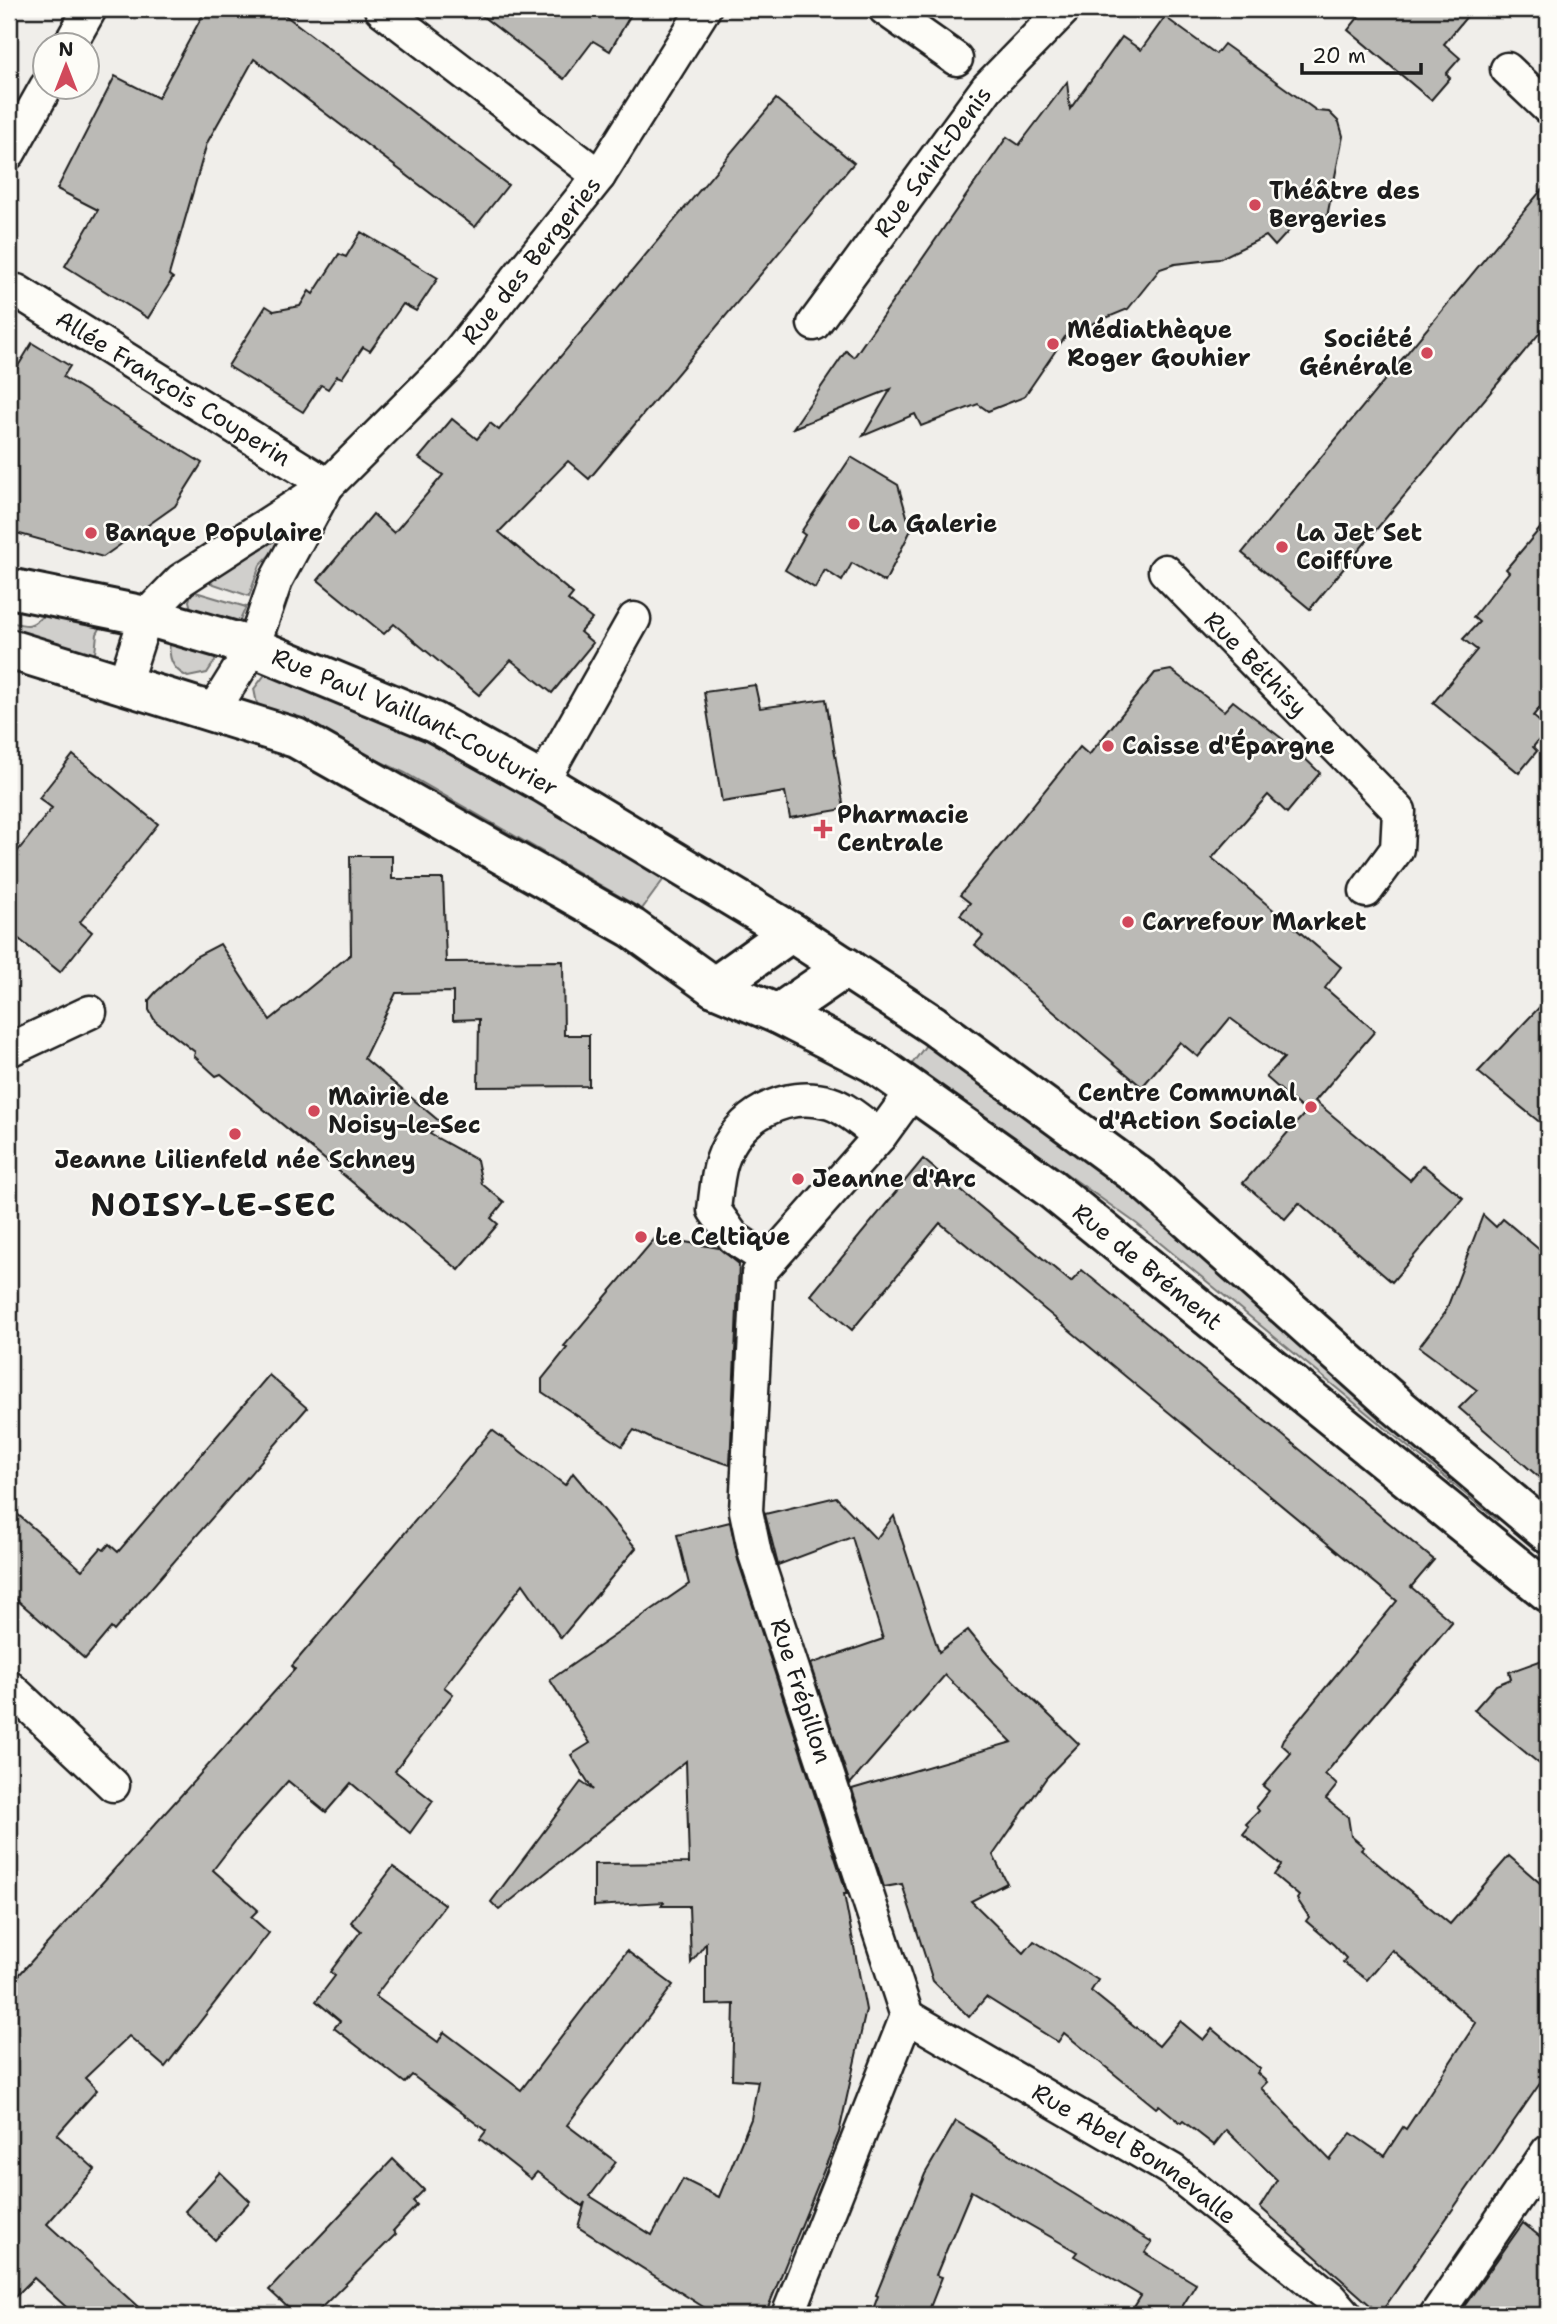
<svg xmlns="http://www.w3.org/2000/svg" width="1557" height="2324" viewBox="0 0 1557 2324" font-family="'Shantell Sans',sans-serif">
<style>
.green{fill:#d0cfcc;stroke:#767674;stroke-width:2}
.building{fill:#bbbab6;stroke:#1c1c1c;stroke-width:2}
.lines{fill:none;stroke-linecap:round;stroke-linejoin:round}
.street-casing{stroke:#1c1c1c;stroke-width:37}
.secondary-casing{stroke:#1c1c1c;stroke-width:44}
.street{stroke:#fdfcf7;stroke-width:32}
.secondary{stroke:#fdfcf7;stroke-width:38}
.poi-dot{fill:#d1495b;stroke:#fdfcf7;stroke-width:2.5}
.labels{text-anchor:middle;stroke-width:5;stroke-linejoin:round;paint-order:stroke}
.street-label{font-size:24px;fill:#1c1c1c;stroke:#fdfcf7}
.poi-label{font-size:24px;font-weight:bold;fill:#1c1c1c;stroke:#fdfcf7;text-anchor:start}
.district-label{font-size:32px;font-weight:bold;letter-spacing:2px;fill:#1c1c1c;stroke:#fdfcf7}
</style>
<rect width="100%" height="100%" fill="#f0eeea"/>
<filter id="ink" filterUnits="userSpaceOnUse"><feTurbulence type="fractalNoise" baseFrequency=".0143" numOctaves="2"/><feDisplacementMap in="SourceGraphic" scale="14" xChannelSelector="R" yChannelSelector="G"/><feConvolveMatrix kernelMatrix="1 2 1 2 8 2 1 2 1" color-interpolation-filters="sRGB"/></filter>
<g filter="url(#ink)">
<g class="green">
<polygon points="281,523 295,528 260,565 249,596 202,580"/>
<polygon points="192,591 246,607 238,625 192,613 189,601"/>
<path d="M47,613L103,623L97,634L94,663L9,639V622C33,627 29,627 47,613Z"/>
<path d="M170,639L220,653L207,673L188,677C171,669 168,657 170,639Z"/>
<polygon points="267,672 419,733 666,876 642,909 405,773 257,704 254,689"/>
<polygon points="929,1041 1148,1198 1502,1513 1497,1520 1137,1224 912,1064"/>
</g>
<g class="building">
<polygon points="206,9 277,9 508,185 475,227 254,59 207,143 169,275 173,278 148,318 65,266 98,210 57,189 115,76 158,98"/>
<polygon points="473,9 634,9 610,51 593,41 564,79"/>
<polygon points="1365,9 1473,9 1444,44 1460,58 1446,74 1450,78 1431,100 1348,30"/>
<polygon points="1165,17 1216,54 1224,44 1317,111 1329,112 1339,122 1343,136 1325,227 1305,213 1275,246 1266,236 1219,259 1175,264 1160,269 1128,309 1067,334 1024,397 988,411 978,404 921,426 915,414 863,436 891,389 793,428 846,351 854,357 1007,137 1019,145 1067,82 1070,109 1122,37 1141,50"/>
<polygon points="776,99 854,163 589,479 568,461 499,532 573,594 568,600 592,619 580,632 593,643 552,693 511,660 479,695 394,624 384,634 318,580 373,514 394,533 443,475 419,458 452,419 477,439 490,423 499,430"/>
<polygon points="1548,182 1548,323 1310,609 1242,553"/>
<polygon points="361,232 438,278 416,311 403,304 370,351 363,347 342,378 337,376 328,389 321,385 303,412 228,366 266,306 274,311 300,306 309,291 313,294 339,254 346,257"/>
<polygon points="32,343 70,366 63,377 202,463 175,506 103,557 9,531 9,381"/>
<polygon points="851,457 898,485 911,530 885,582 852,563 842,581 825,570 815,588 785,570 805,535 801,532"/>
<polygon points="1548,519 1548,698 1533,716 1548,729 1533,747 1537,751 1519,773 1433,703 1477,650 1463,639 1479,622 1473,617 1509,572 1506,569"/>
<polygon points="1171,670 1224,711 1233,701 1293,747 1320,773 1287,813 1268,795 1212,858 1341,967 1325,988 1375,1031 1315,1101 1410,1180 1423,1165 1463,1198 1392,1282 1299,1203 1285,1219 1243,1183 1306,1112 1266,1077 1284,1058 1230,1018 1198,1057 1180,1042 1142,1087 975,945 983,936 960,915 970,903 960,895 1080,747 1089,755 1155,673"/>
<polygon points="755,685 760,708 826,699 844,809 790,818 785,792 722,802 704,692"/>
<polygon points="73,755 158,824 80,922 92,932 60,972 9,931 9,862 52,808 39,798"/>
<polygon points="350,856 392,856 392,879 443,879 446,962 563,961 564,1035 589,1035 589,1086 478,1087 479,1019 453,1020 453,992 396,993 364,1058 439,1121 430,1134 477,1160 482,1184 504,1202 491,1218 498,1224 459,1270 221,1074 216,1076 194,1056 195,1052 155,1021 149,1010 149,1000 156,992 195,957 220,944 270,1020 351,954"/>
<polygon points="1548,998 1548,1129 1478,1072"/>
<polygon points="923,1159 1071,1282 1082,1270 1434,1560 1411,1587 1452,1622 1325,1774 1337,1785 1326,1799 1348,1817 1351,1836 1364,1847 1361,1850 1450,1924 1509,1856 1548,1890 1548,2072 1380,2314 1260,2207 1277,2180 1226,2130 1214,2145 1183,2121 1181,2123 1159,2105 1156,2108 1064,2033 1058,2042 986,1997 969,2017 933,1981 902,1884 884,1887 852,1789 1012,1742 945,1675 850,1784 810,1664 883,1639 852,1537 778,1565 765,1514 836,1497 876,1539 894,1516 939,1652 968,1630 994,1662 1079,1744 1047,1777 993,1855 1007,1883 971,1901 1024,1953 1034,1941 1098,1980 1091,1991 1159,2046 1180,2021 1203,2040 1212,2029 1260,2069 1257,2073 1267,2082 1261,2088 1330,2160 1351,2133 1384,2156 1403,2127 1406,2129 1476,2023 1392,1950 1367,1980 1343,1962 1346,1958 1334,1945 1306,1921 1309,1917 1297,1899 1299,1896 1274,1875 1281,1865 1243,1834 1249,1827 1246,1824 1259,1811 1256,1807 1269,1791 1263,1786 1291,1753 1281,1744 1283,1739 1397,1601 940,1223 852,1330 811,1295"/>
<polygon points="1483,1215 1496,1227 1503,1219 1548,1257 1548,1485 1459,1408 1477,1390 1419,1347 1445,1313"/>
<polygon points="656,1237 719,1248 739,1264 730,1465 656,1441 634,1430 622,1446 542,1392 542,1379 567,1348 564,1346"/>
<polygon points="269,1375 307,1408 114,1631 111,1628 85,1659 9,1593 9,1507 82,1570 101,1548 104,1550 109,1544 118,1552"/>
<polygon points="492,1430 565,1485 573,1473 636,1548 561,1638 523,1584 444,1687 453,1694 395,1771 433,1801 410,1833 351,1783 326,1812 288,1781 240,1835 213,1870 258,1910 251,1917 269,1933 165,2067 129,2036 85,2078 97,2090 57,2135 95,2169 47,2224 147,2315 75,2315 34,2278 9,2303 9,1986 295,1669 292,1666"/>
<polygon points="730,1522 738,1560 847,1894 844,1894 866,2010 839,2133 765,2315 716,2315 578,2227 585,2202 582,2206 537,2172 531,2179 480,2139 486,2131 412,2075 405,2083 334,2028 340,2021 316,2001 335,1976 330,1972 361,1931 351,1922 393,1867 445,1905 375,1996 438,2042 444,2032 521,2090 627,1951 673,1985 567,2125 616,2162 590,2196 652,2235 683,2179 719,2197 751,2119 758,2081 732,2079 734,2004 706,2005 706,1943 691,1963 689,1906 661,1906 664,1902 594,1906 594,1864 689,1863 686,1761 499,1910 491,1902 581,1782 593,1790 571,1755 590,1743 550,1680 689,1584 677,1535"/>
<polygon points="1548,1658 1548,1771 1474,1710 1496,1685 1511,1679 1509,1672"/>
<polygon points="956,2121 1152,2242 1145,2253 1196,2284 1177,2315 1129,2315 1141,2296 1074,2256 1077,2252 971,2191 936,2275 942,2277 927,2315 871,2315 878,2296 876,2295 925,2174"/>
<polygon points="393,2159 424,2190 413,2201 417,2205 393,2231 396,2234 314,2315 296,2315 269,2290"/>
<polygon points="220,2172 250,2201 215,2240 185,2211"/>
<polygon points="1523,2223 1548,2243 1548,2301 1538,2315 1458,2315"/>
</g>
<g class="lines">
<g class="street-casing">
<g id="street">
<polyline points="381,9 599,176"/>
<polyline points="885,9 956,59"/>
<polyline points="69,46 90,9"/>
<polyline points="1507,69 1548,108"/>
<polyline points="9,153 46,87"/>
<path id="s1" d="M17,291L328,485"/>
<path id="s2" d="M814,324L987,88L1064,9"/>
<path id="s3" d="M1165,571L1399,811L1397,849L1366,891"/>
<path id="s4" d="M124,684L146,616L181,580L328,485L448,365L599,176L704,9"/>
<polyline points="213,711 253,647 276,580 325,490"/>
<polyline points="542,782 634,619"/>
<polyline points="9,1050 90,1012"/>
<path d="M769,1261L734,1238L714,1210C716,1194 717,1176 722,1161C737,1115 786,1090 830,1103C847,1108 866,1126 880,1136"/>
<polyline points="9,1687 113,1785"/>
<path id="s5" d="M907,2016L1172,2170L1331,2298L1346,2315"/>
<polyline points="788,2315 907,2016 755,1554 746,1511 758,1274 880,1136 912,1092"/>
<polyline points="1436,2315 1548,2151"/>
</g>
</g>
<g class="secondary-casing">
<g id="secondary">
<path id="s6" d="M9,588L146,616L253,647L434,722L542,782L791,932L933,1025L1143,1179L1397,1406L1548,1533"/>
<path id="s7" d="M9,649L296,738L632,928L714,987L778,1014L874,1063L1050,1188L1548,1592"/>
<polyline points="714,987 791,932"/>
<polyline points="778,1014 846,967"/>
</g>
</g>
<use href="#street" class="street"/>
<use href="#secondary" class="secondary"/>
</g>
</g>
<g class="poi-dot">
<circle cx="1255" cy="205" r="7"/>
<circle cx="1053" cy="344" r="7"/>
<circle cx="1427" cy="353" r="7"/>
<circle cx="854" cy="524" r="7"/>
<circle cx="91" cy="533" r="7"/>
<circle cx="1282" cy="547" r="7"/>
<circle cx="1108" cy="746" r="7"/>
<path d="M819.5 818.5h7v7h7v7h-7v7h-7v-7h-7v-7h7z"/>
<circle cx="1128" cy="922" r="7"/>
<circle cx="1311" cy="1107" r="7"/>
<circle cx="314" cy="1111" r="7"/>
<circle cx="235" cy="1134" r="7"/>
<circle cx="798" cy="1179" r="7"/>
<circle cx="641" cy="1237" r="7"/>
</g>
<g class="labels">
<g class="street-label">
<text dy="8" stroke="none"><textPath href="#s2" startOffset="201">Rue Saint-Denis</textPath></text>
<text dy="8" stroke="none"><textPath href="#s4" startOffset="600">Rue des Bergeries</textPath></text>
<text dy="8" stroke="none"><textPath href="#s1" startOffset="184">Allée François Couperin</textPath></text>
<text dy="8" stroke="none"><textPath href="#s3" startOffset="130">Rue Béthisy</textPath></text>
<text dy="8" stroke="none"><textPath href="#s6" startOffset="430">Rue Paul Vaillant-Couturier</textPath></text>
<text dy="8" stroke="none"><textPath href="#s7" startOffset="1306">Rue de Brément</textPath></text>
<text transform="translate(801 1691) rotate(72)" y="8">Rue Frépillon</text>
<text dy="8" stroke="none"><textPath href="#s5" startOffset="266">Rue Abel Bonnevalle</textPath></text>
</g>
<g class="poi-label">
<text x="1269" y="199">Théâtre des<tspan x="1269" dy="28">Bergeries</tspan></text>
<text x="1067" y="338">Médiathèque<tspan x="1067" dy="28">Roger Gouhier</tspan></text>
<text x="1413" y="347" text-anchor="end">Société<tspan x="1413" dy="28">Générale</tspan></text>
<text x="868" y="532">La Galerie</text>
<text x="105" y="541">Banque Populaire</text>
<text x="1296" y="541">La Jet Set<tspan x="1296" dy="28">Coiffure</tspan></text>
<text x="1122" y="754">Caisse d'Épargne</text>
<text x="837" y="823">Pharmacie<tspan x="837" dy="28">Centrale</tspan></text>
<text x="1142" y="930">Carrefour Market</text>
<text x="1297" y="1101" text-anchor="end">Centre Communal<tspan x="1297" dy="28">d'Action Sociale</tspan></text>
<text x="328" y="1105">Mairie de<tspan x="328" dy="28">Noisy-le-Sec</tspan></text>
<text x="235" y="1168" text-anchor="middle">Jeanne Lilienfeld née Schney</text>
<text x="812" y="1187">Jeanne d'Arc</text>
<text x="655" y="1245">Le Celtique</text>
</g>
<g class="district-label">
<text x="214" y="1216">NOISY-LE-SEC</text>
</g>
</g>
<rect width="1557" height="2324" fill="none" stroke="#fdfcf7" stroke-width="35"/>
<rect x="18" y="18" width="1522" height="2289" fill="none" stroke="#1c1c1c" stroke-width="2.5" filter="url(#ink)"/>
<g transform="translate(66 66)"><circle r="33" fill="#fdfcf7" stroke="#a3a29f" stroke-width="2"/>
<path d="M0-5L12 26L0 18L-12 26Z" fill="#d1495b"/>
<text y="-10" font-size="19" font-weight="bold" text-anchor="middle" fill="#1c1c1c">N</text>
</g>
<path d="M1302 63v10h119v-10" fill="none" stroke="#1c1c1c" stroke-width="3.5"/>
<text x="1312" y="63" font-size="21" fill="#1c1c1c" stroke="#fdfcf7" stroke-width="5" paint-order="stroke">20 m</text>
</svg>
